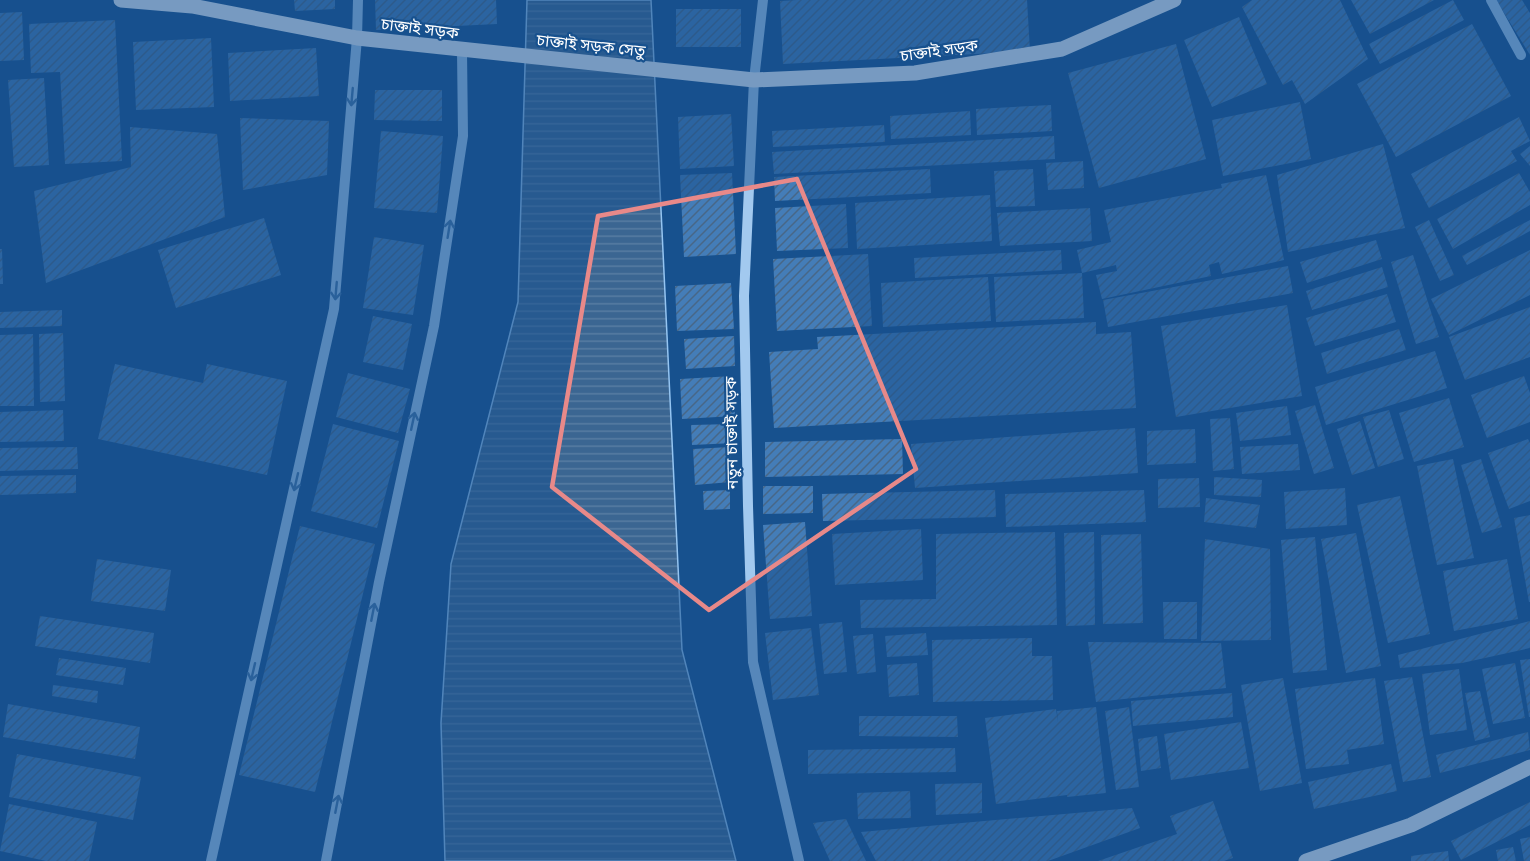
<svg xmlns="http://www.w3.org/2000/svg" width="1530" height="861" viewBox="0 0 1530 861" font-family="'IBM Plex Sans','Noto Sans Bengali',sans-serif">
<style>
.water{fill:url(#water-rules);stroke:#95c5f2;stroke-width:1.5}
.building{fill:url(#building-hatch)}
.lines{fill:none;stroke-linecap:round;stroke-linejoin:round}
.minor{stroke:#a2c9ef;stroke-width:10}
.major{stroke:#ebf4ff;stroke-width:15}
.oneway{stroke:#4175ab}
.marked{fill:none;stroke:#e88989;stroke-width:4.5;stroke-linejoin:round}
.labels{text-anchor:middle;stroke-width:4.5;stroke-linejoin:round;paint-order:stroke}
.street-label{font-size:16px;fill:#fff;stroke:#17518e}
</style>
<defs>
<pattern id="water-rules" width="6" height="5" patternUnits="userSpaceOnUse" patternTransform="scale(1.5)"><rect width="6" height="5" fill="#3b6692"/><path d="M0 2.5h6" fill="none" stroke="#587da2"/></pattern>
<pattern id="building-hatch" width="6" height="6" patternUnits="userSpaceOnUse" patternTransform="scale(1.5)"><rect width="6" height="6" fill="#447db8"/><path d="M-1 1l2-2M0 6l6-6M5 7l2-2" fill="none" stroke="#486787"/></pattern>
</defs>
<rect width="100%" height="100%" fill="#17518e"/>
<polygon class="water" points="527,0 651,0 682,650 736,861 445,861 441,723 451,564 518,302"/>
<g class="building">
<polygon points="294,0 335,0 335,9 295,11"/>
<polygon points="375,0 496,0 497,24 376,30"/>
<polygon points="797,0 1027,0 1030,51 783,64 780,1"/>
<polygon points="1252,0 1340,0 1368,59 1305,104 1292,80 1283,85 1242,7"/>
<polygon points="1351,0 1434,0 1370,34"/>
<polygon points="1453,0 1464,20 1380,64 1369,44"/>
<polygon points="1496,0 1522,0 1530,13 1530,55"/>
<rect x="676" y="9" width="65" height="38"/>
<polygon points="22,12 24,60 0,61 0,13"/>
<polygon points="1239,17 1267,84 1212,107 1184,40"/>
<polygon points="115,20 122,161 65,164 60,72 31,73 29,24"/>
<polygon points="1472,24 1511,96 1396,157 1357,84"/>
<polygon points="211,38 214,107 136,110 133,42"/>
<polygon points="1176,44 1206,159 1099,188 1068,73"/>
<polygon points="316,48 319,96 230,101 228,53"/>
<polygon points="44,78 49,165 14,167 8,80"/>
<polygon points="375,90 442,90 442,121 374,120"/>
<polygon points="1300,102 1311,159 1223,176 1212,120"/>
<polygon points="1051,105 1052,131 977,135 976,109"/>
<polygon points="970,111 971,135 891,139 890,116"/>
<polygon points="731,114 734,166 680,169 678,117"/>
<polygon points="1519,117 1530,141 1511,151 1517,161 1429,208 1411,174"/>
<polygon points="240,118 329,121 327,175 243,190"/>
<polygon points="884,125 885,142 773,147 772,131"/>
<polygon points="130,127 217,134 225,217 46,283 34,191 131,167"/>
<polygon points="381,131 443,136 437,213 374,208"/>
<polygon points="1054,136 1055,159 774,174 772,152"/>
<polygon points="1383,144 1405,228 1288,252 1277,175"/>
<polygon points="1530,146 1530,166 1520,154"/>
<polygon points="1083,161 1084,188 1048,190 1046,163"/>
<polygon points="930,169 931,193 775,201 774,177"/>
<polygon points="1033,169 1035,206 996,207 994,171"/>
<polygon points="732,173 736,254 684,257 680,175"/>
<polygon points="1519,173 1530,192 1530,205 1453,249 1437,219"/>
<polygon points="1266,175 1284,260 1222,274 1219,262 1209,265 1211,276 1102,299 1096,275 1117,271 1116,265 1082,273 1077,250 1111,242 1104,210 1222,188 1221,184"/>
<polygon points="990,195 992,241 857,249 855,203"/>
<polygon points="846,204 848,248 777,251 775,208"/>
<polygon points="1090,208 1092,241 1000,246 997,213"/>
<polygon points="264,218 281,275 176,308 158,250"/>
<polygon points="1429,220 1454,275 1440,281 1415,227"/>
<polygon points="1530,220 1530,231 1467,265 1462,256"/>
<polygon points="374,237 424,245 413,315 363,308"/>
<polygon points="1376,240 1382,259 1307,283 1300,262"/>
<polygon points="0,249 2,249 3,284 0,284"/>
<polygon points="1061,250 1062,270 915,278 914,258"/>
<polygon points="1530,250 1530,295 1449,335 1431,299"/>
<polygon points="868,254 872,326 777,331 773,259"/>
<polygon points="1413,255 1439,337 1416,344 1391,262"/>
<polygon points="1288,266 1293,293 1108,327 1103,300"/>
<polygon points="1382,267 1388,287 1312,310 1306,291"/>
<polygon points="1082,273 1084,318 996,322 994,277"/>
<polygon points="988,277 991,321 883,327 881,283"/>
<polygon points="731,283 734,329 677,331 675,286"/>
<polygon points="1387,294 1396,322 1315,346 1306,318"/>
<polygon points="1287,305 1302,396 1176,417 1161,326"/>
<polygon points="1530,307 1530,357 1465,380 1449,337"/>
<polygon points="62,310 62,326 0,328 0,312"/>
<polygon points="373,316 412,324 403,370 363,362"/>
<polygon points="1096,322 1096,334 1131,332 1136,408 774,428 769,352 818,349 817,337"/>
<polygon points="1399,329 1406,350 1327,374 1321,353"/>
<polygon points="63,333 65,401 40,402 39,334"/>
<polygon points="33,334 34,406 0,406 0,335"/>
<polygon points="734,336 735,366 686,369 684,339"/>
<polygon points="1435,351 1447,388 1326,425 1315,387"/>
<polygon points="115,364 203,383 207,364 287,381 267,475 98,439"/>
<polygon points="348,373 410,389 398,433 336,417"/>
<polygon points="733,376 735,416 682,419 680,379"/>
<polygon points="1524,376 1530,393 1530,422 1487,438 1471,395"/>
<polygon points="1449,398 1464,447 1414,462 1399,413"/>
<polygon points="1315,405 1334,468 1314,474 1295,411"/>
<polygon points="1287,406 1291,435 1240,441 1236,413"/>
<polygon points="63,410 64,441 0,442 0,412"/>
<polygon points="1389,410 1404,459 1378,467 1363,417"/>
<polygon points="1230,418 1234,469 1213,471 1210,419"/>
<polygon points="1360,421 1375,468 1352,475 1337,429"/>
<polygon points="333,424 399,441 377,528 311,511"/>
<polygon points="733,424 734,443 692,445 691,425"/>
<polygon points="1135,428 1138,473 915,488 911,444"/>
<polygon points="1195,429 1196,463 1147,465 1147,431"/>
<polygon points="902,439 903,474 765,477 765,442"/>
<polygon points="1528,439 1530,443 1530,501 1509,509 1488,453"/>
<polygon points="1298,444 1300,470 1242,474 1240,447"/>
<polygon points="77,447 78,469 0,471 0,448"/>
<polygon points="730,447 731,482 695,485 693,449"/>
<polygon points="1453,459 1474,558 1437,565 1417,466"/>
<polygon points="1481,459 1502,527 1482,533 1461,465"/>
<polygon points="76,475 76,493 0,495 0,476"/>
<polygon points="1214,477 1262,480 1261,497 1214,495"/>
<polygon points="1199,478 1200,507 1158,508 1158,479"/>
<polygon points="763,486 813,486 813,513 763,514"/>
<polygon points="1345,488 1347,525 1286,529 1284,492"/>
<polygon points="730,490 730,509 704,510 703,491"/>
<polygon points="995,490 996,517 823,521 822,494"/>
<polygon points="1144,490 1146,522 1006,527 1005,494"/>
<polygon points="1400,496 1430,634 1388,643 1357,505"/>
<polygon points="1206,498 1260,505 1256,528 1204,522"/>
<polygon points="1530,515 1530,602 1529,602 1514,518"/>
<polygon points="805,522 812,616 770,619 763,525"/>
<polygon points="300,526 375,544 315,792 239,775"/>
<polygon points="921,529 923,580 835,585 832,534"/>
<polygon points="1055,532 1057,625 861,628 860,600 936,599 936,534"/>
<polygon points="1094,532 1095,625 1066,626 1064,533"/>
<polygon points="1356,533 1381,666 1346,673 1321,539"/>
<polygon points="1141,534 1143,623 1103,624 1101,535"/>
<polygon points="1315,537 1327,670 1293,673 1281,540"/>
<polygon points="1205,539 1270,549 1271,640 1201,641"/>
<polygon points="97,559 171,570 165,611 91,601"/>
<polygon points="1507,559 1518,619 1454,631 1443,571"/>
<polygon points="1163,602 1197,602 1197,639 1164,639"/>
<polygon points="40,616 154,633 150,663 35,646"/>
<polygon points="1530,621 1530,648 1462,663 1400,668 1398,655"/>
<polygon points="842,622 847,672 824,674 819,624"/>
<polygon points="811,628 819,695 773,700 765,633"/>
<polygon points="926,633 928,655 887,657 885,636"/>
<polygon points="873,634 876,672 857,674 853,636"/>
<polygon points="1032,638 1032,656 1052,656 1053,700 933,702 932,640"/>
<polygon points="1088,642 1221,643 1226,688 1096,702"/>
<polygon points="59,658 126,668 123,685 56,675"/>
<polygon points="1530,659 1530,717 1529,717 1520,660"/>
<polygon points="917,663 919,695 889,697 887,665"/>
<polygon points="1515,663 1525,718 1493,724 1482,669"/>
<polygon points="1459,669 1467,730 1430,735 1422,674"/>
<polygon points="1412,677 1431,777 1403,782 1384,681"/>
<polygon points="1283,678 1302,783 1260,791 1241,685"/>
<polygon points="1375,678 1384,744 1347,750 1349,764 1306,769 1295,689"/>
<polygon points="53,685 98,691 97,703 52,696"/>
<polygon points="1480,691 1490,737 1475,741 1465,693"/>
<polygon points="1232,693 1233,717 1133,726 1131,701"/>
<polygon points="8,704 140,727 135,759 3,737"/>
<polygon points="1096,707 1106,793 1067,797 1067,795 996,804 985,718 1056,709 1058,722 1057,711"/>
<polygon points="1129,707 1139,787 1116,790 1105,711"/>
<polygon points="859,716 957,716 958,737 859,736"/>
<polygon points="1241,722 1249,768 1171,780 1164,734"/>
<polygon points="1528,732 1530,750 1440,773 1436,755"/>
<polygon points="1157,736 1161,768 1141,771 1138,739"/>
<polygon points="955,748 956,772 808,774 808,750"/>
<polygon points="17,754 141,777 133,820 9,797"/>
<polygon points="1391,764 1397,791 1314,809 1308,782"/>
<polygon points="982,783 982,813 936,815 935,784"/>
<polygon points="910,791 911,818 858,819 857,793"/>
<polygon points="1213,801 1233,858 1224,861 1098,861 1177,834 1170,816"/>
<polygon points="1530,802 1530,825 1461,860 1451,841"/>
<polygon points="9,804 97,822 89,861 46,861 0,851"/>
<polygon points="1132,808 1140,828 1048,861 876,861 861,832"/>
<polygon points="846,819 866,861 830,861 813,823"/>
<polygon points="1530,837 1530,861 1524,861 1520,839"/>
<polygon points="1513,847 1516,861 1498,861 1496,850"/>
<polygon points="1448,851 1449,861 1411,861 1411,856"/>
</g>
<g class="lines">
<g class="minor">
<polyline points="763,0 754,80 744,296 748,506 753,662 799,861"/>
<polyline points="1491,0 1521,55"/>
<polyline points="211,861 334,309 357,38 358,0"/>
<polyline points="326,861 379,582 434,326 463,136 462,51"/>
</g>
<g class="major">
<polyline points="121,0 192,6 357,38 754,80 915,73 1062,49 1174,0"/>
<polyline points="1306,861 1411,825 1530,767"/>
</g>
</g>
<defs><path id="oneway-shaft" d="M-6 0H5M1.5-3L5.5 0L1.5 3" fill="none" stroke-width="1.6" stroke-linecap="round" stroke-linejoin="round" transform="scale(1.5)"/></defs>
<g class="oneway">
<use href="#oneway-shaft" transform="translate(352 97) rotate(95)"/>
<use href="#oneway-shaft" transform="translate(449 229) rotate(-81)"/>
<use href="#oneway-shaft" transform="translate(336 291) rotate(95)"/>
<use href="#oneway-shaft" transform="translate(413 421) rotate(-78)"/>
<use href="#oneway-shaft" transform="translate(296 482) rotate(103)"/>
<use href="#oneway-shaft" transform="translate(373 612) rotate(-79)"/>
<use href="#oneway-shaft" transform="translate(253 672) rotate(103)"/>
<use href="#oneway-shaft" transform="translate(337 804) rotate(-79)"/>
</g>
<path d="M0 0H1530V861H0ZM797,179L916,469L709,610L552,487L598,216Z" fill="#17518e" fill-opacity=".55" fill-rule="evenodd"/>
<path class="marked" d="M797,179L916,469L709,610L552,487L598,216Z"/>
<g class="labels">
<g class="street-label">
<text transform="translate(420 28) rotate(7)" y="6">চাক্তাই সড়ক</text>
<text transform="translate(591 45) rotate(6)" y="6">চাক্তাই সড়ক সেতু</text>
<text transform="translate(939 50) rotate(-8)" y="6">চাক্তাই সড়ক</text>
<text transform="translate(731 433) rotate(-91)" y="6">নতুন চাক্তাই সড়ক</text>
</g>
</g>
</svg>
